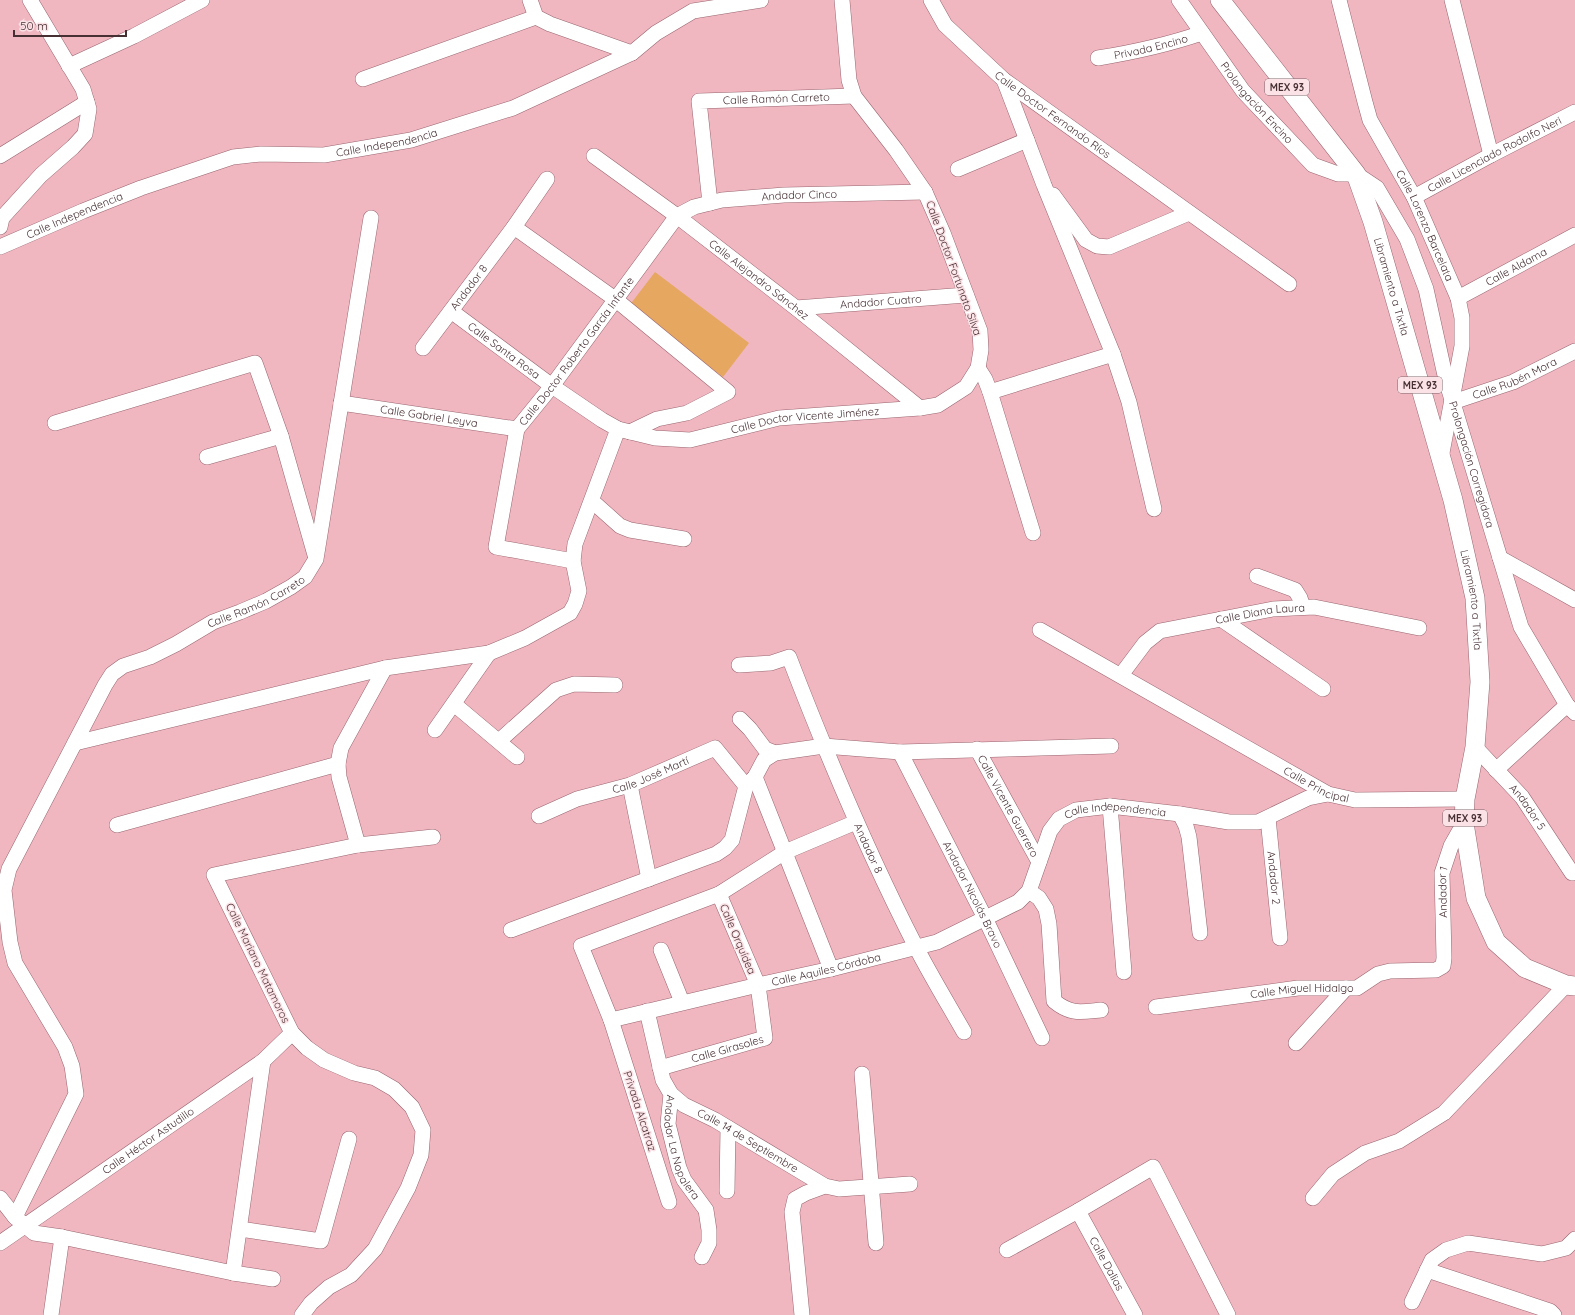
<svg xmlns="http://www.w3.org/2000/svg" width="1575" height="1315" viewBox="0 0 1575 1315" font-family="Quicksand,sans-serif">
<style>
.green{fill:#e6a760}
.lines{fill:none;stroke-linecap:round;stroke-linejoin:round}
.minor-casing{stroke:#99656f;stroke-width:16}
.major-casing{stroke:#99656f;stroke-width:20}
.minor{stroke:#fff;stroke-width:15}
.major{stroke:#fff;stroke-width:19}
.labels{text-anchor:middle;stroke-width:3;stroke-linejoin:round;paint-order:stroke}
.shield{fill:#fbe2e6;stroke:#7d6569;stroke-width:1}
.shield-label{font-size:10px;font-weight:bold;fill:#473034}
.street-label{font-size:11px;fill:#473034;stroke:#fbe2e6}
</style>
<rect width="100%" height="100%" fill="#f1b7c1"/>
<polygon class="green" points="655,272 749,343 723,377 629,306"/>
<g class="lines">
<g class="minor-casing">
<g id="minor">
<polyline points="530,0 536,17 550,24 632,53"/>
<path id="s1" d="M931,0L945,25L1004,80L1289,284"/>
<path id="s2" d="M1179,0L1243,91L1313,165L1338,174H1356L1377,188L1407,239L1426,289L1446,380L1521,627L1567,705L1575,713"/>
<path id="s3" d="M1339,0L1365,102L1370,120L1414,197L1458,298L1462,318V346L1441,458"/>
<polyline points="1452,0 1491,155"/>
<path id="s4" d="M1098,58C1135,52 1167,45 1202,33"/>
<polyline points="69,66 134,36 202,0"/>
<polyline points="363,79 536,17"/>
<polyline points="1004,80 1044,185 1113,354 1129,402 1154,509"/>
<polyline points="0,156 87,102"/>
<path id="s5" d="M594,156L677,216L796,308L920,408"/>
<polyline points="958,169 1027,140"/>
<polyline points="1053,195 1086,240 1097,246 1109,247 1189,213"/>
<path id="s6" d="M1414,197L1491,155L1575,112"/>
<path id="s7" d="M710,203L699,101L854,96"/>
<polyline points="0,227 2,218 41,175 73,147 85,134 89,109 83,89 30,0"/>
<polyline points="514,227 615,299 728,392 687,413 657,419 630,432"/>
<path id="s8" d="M0,247L83,211L141,188L233,157L261,154L324,155L411,140L513,108L632,53L656,33L693,11L761,0"/>
<path id="s9" d="M1458,298L1575,235"/>
<path id="s10" d="M796,308L966,295"/>
<path id="s11" d="M451,311L552,386L602,420L618,429L655,438L690,440L779,418L920,408L938,405L966,387L978,368L981,350L980,331L943,233L925,192L896,150L854,96L849,80L842,0"/>
<path id="s12" d="M423,348L514,227L547,179"/>
<polyline points="978,368 985,379 990,392 1033,533"/>
<polyline points="990,392 1113,354"/>
<path id="s13" d="M1453,402L1513,382L1575,351"/>
<path id="s14" d="M341,403L517,429"/>
<polyline points="55,423 255,363 281,436 315,555"/>
<polyline points="207,457 281,436"/>
<polyline points="592,501 620,526 630,530 684,539"/>
<polyline points="1500,558 1575,600"/>
<path id="s15" d="M573,561L496,547L517,429L552,386L677,216L694,207L722,200L784,195L925,192"/>
<polyline points="1257,576 1295,590 1300,598 1303,607"/>
<polyline points="1221,619 1323,689"/>
<path id="s16" d="M1040,630L1328,794L1355,800L1465,799"/>
<path id="s17" d="M739,665L771,663L789,657C827,756 868,853 916,947C931,976 948,1004 964,1032"/>
<path id="s18" d="M1121,675L1145,643L1160,631L1273,609L1314,607L1419,628"/>
<polyline points="454,704 517,757"/>
<polyline points="740,719 750,729 765,749 775,753"/>
<polyline points="435,730 489,653"/>
<polyline points="499,741 556,690 574,684 615,685"/>
<polyline points="75,743 385,668 489,653 525,638 570,613 575,604 579,591 573,561 575,544 618,429"/>
<path id="s19" d="M1475,747L1522,797L1572,873"/>
<path id="s20" d="M977,749L1039,862"/>
<path id="s21" d="M900,752L985,918L1042,1038"/>
<polyline points="1496,770 1567,705"/>
<polyline points="755,777 831,969"/>
<polyline points="630,785 649,879"/>
<polyline points="1110,806 1124,972"/>
<polyline points="1180,814 1186,826 1189,837 1200,933"/>
<path id="s22" d="M539,816L577,799L630,785L715,748L746,786"/>
<path id="s23" d="M1268,818L1280,938"/>
<polyline points="117,825 338,764"/>
<polyline points="358,845 339,777 338,764 341,748 385,668"/>
<path d="M1029,891L1039,898L1046,909L1049,924L1054,1001C1071,1015 1081,1012 1101,1010"/>
<polyline points="511,930 716,854 725,848 732,840 746,786 755,777 764,760 775,753 824,746 900,752 1111,746"/>
<polyline points="661,950 682,1002"/>
<path id="s24" d="M1156,1007L1298,988H1357L1378,974L1390,971L1436,970L1443,966L1444,958L1442,873L1451,846L1464,823"/>
<path id="s25" d="M647,1011L663,1080L671,1094L668,1124L679,1168L684,1180L706,1210L709,1230V1243L702,1257"/>
<path id="s26" d="M611,1020L758,985L831,969L937,942L1018,902L1029,891L1050,831L1059,819L1076,810L1110,806L1180,814L1229,822H1258L1308,798L1328,794"/>
<polyline points="1296,1043 1346,988"/>
<path id="s27" d="M660,1068L765,1038L758,985L719,894"/>
<polyline points="862,1074 876,1243"/>
<path id="s28" d="M671,1094L684,1105L715,1120L825,1186L839,1189L910,1184"/>
<polyline points="727,1191 728,1128"/>
<polyline points="0,1198 15,1217"/>
<polyline points="1313,1198 1333,1174 1365,1153 1399,1141 1444,1113 1566,985"/>
<polyline points="669,1202 611,1020 581,946 719,894 785,852 856,822"/>
<path id="s29" d="M1078,1211L1135,1315"/>
<polyline points="240,1229 321,1241 349,1139"/>
<path id="s30" d="M0,1243L263,1061L292,1033"/>
<polyline points="1007,1250 1078,1211 1153,1167 1228,1315"/>
<polyline points="1427,1270 1550,1311 1554,1315"/>
<polyline points="233,1273 263,1061"/>
<path id="s31" d="M273,1279L233,1273L62,1237L34,1233L15,1217L76,1094L72,1066L65,1047L15,963L10,942L4,890L9,869L105,685L112,674L123,666L150,657L176,644L213,622L240,612L266,601L291,587L305,577L316,559L371,218"/>
<polyline points="1412,1302 1432,1260 1446,1250 1468,1243 1542,1254 1566,1248 1575,1239"/>
<polyline points="51,1315 62,1237"/>
<polyline points="302,1315 311,1303 329,1287 351,1275 375,1249 408,1188 421,1155 423,1130 412,1107 394,1089 375,1078 354,1073 324,1060 307,1048 292,1033 214,875 358,845 433,837"/>
<polyline points="802,1315 792,1212 795,1199 806,1193 825,1186"/>
</g>
</g>
<g class="major-casing">
<g id="major">
<path id="s32" d="M1220,0L1356,174L1373,222L1453,500L1475,598L1480,682L1475,747L1465,799L1464,823L1476,898L1496,942L1525,968L1566,985L1575,986"/>
</g>
</g>
<use href="#minor" class="minor"/>
<use href="#major" class="major"/>
</g>
<g class="labels">
<g class="shield">
<rect x="1265" y="79" width="44" height="16" rx="3"/>
<rect x="1398" y="377" width="44" height="16" rx="3"/>
<rect x="1443" y="810" width="44" height="16" rx="3"/>
</g>
<g class="shield-label">
<text x="1287" y="91">MEX 93</text>
<text x="1420" y="389">MEX 93</text>
<text x="1465" y="822">MEX 93</text>
</g>
<g class="street-label">
<text dy="4" stroke="none"><textPath href="#s4" startOffset="54">Privada Encino</textPath></text>
<text dy="4" stroke="none"><textPath href="#s7" startOffset="180">Calle Ramón Carreto</textPath></text>
<text dy="4" stroke="none"><textPath href="#s2" startOffset="129">Prolongación Encino</textPath></text>
<text dy="4" stroke="none"><textPath href="#s1" startOffset="169">Calle Doctor Fernando Ríos</textPath></text>
<text dy="4" stroke="none"><textPath href="#s8" startOffset="405">Calle Independencia</textPath></text>
<text dy="4" stroke="none"><textPath href="#s6" startOffset="91">Calle Licenciado Rodolfo Neri</textPath></text>
<text dy="4" stroke="none"><textPath href="#s15" startOffset="590">Andador Cinco</textPath></text>
<text dy="4" stroke="none"><textPath href="#s8" startOffset="81">Calle Independencia</textPath></text>
<text dy="4" stroke="none"><textPath href="#s3" startOffset="243">Calle Lorenzo Barcelata</textPath></text>
<text dy="4" stroke="none"><textPath href="#s9" startOffset="66">Calle Aldama</textPath></text>
<text transform="translate(954 268) rotate(70)" y="4">Calle Doctor Fortunato Silva</text>
<text dy="4" stroke="none"><textPath href="#s5" startOffset="206">Calle Alejandro Sánchez</textPath></text>
<text dy="4" stroke="none"><textPath href="#s32" startOffset="339">Libramiento a Tixtla</textPath></text>
<text dy="4" stroke="none"><textPath href="#s12" startOffset="76">Andador 8</textPath></text>
<text dy="4" stroke="none"><textPath href="#s10" startOffset="85">Andador Cuatro</textPath></text>
<text dy="4" stroke="none"><textPath href="#s11" startOffset="66">Calle Santa Rosa</textPath></text>
<text dy="4" stroke="none"><textPath href="#s15" startOffset="296">Calle Doctor Roberto García Infante</textPath></text>
<text dy="4" stroke="none"><textPath href="#s13" startOffset="66">Calle Rubén Mora</textPath></text>
<text dy="4" stroke="none"><textPath href="#s14" startOffset="89">Calle Gabriel Leyva</textPath></text>
<text dy="4" stroke="none"><textPath href="#s11" startOffset="395">Calle Doctor Vicente Jiménez</textPath></text>
<text dy="4" stroke="none"><textPath href="#s2" startOffset="577">Prolongación Corregidora</textPath></text>
<text dy="4" stroke="none"><textPath href="#s32" startOffset="663">Libramiento a Tixtla</textPath></text>
<text dy="4" stroke="none"><textPath href="#s31" startOffset="1030">Calle Ramón Carreto</textPath></text>
<text dy="4" stroke="none"><textPath href="#s18" startOffset="161">Calle Diana Laura</textPath></text>
<text dy="4" stroke="none"><textPath href="#s22" startOffset="119">Calle José Martí</textPath></text>
<text dy="4" stroke="none"><textPath href="#s16" startOffset="317">Calle Principal</textPath></text>
<text dy="4" stroke="none"><textPath href="#s20" startOffset="65">Calle Vicente Guerrero</textPath></text>
<text dy="4" stroke="none"><textPath href="#s19" startOffset="80">Andador 5</textPath></text>
<text dy="4" stroke="none"><textPath href="#s26" startOffset="578">Calle Independencia</textPath></text>
<text dy="4" stroke="none"><textPath href="#s17" startOffset="258">Andador 8</textPath></text>
<text dy="4" stroke="none"><textPath href="#s23" startOffset="60">Andador 2</textPath></text>
<text dy="4" stroke="none"><textPath href="#s24" startOffset="368">Andador 1</textPath></text>
<text dy="4" stroke="none"><textPath href="#s21" startOffset="160">Andador Nicolás Bravo</textPath></text>
<text transform="translate(738 939) rotate(67)" y="4">Calle Orquídea</text>
<text transform="translate(258 963) rotate(64)" y="4">Calle Mariano Matamoros</text>
<text dy="4" stroke="none"><textPath href="#s26" startOffset="221">Calle Aquiles Córdoba</textPath></text>
<text dy="4" stroke="none"><textPath href="#s24" startOffset="147">Calle Miguel Hidalgo</textPath></text>
<text dy="4" stroke="none"><textPath href="#s27" startOffset="70">Calle Girasoles</textPath></text>
<text transform="translate(640 1111) rotate(72)" y="4">Privada Alcatraz</text>
<text dy="4" stroke="none"><textPath href="#s30" startOffset="180">Calle Héctor Astudillo</textPath></text>
<text dy="4" stroke="none"><textPath href="#s28" startOffset="90">Calle 14 de Septiembre</textPath></text>
<text dy="4" stroke="none"><textPath href="#s25" startOffset="143">Andador La Nopalera</textPath></text>
<text dy="4" stroke="none"><textPath href="#s29" startOffset="60">Calle Dalias</textPath></text>
</g>
</g>
<path d="M14 30v6h112v-6" fill="none" stroke="#473034" stroke-width="2"/>
<text x="20" y="30" font-size="12" fill="#473034" stroke="#fbe2e6" stroke-width="3" paint-order="stroke">50 m</text>
</svg>
